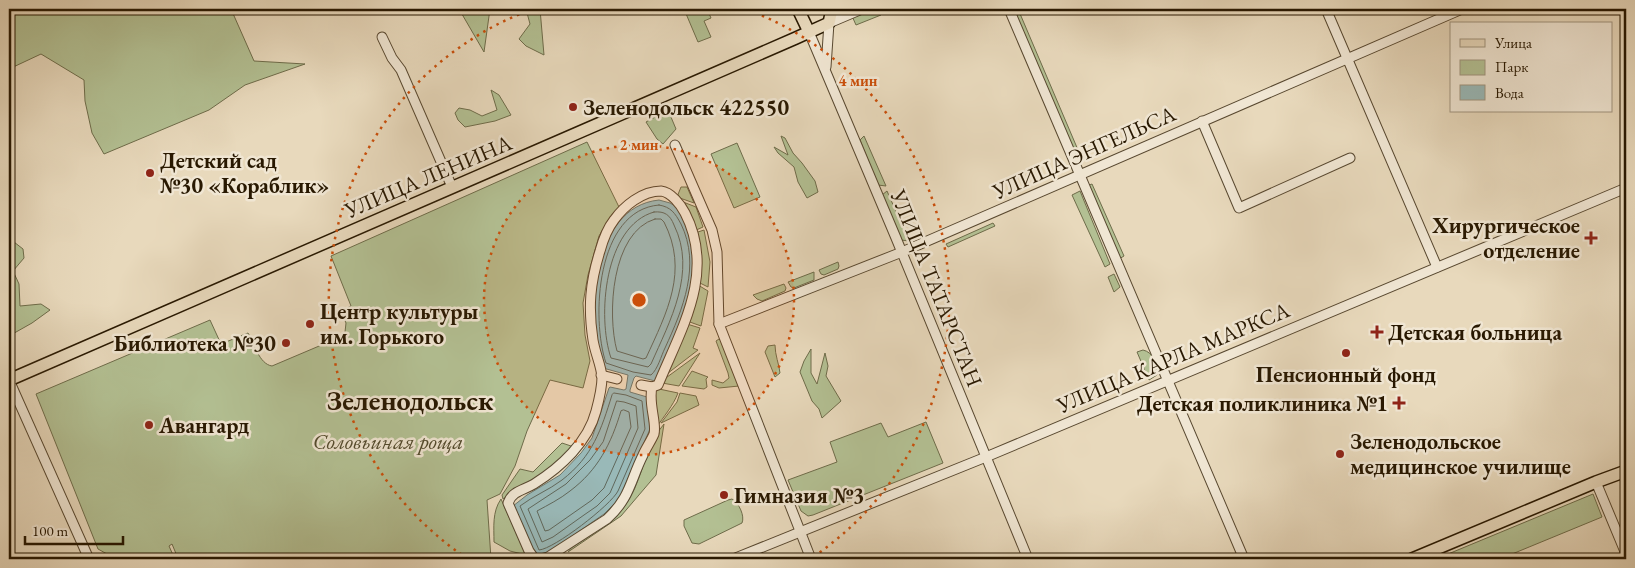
<svg xmlns="http://www.w3.org/2000/svg" width="1635" height="568" viewBox="0 0 1635 568" font-family="'EB Garamond',serif">
<style>
.green{fill:#b3c093;stroke:#6e6c4a}
.water{fill:#99b9b8;stroke:#6c796f}
.lines{fill:none;stroke-linecap:round;stroke-linejoin:round}
.shore{stroke:#60685c;stroke-width:1}
.minor-casing{stroke:#584830;stroke-width:11}
.major-casing{stroke:#281801;stroke-width:14}
.minor{stroke:#f0e6d3;stroke-width:9}
.major{stroke:#e8d9bc;stroke-width:11}
.ring{fill:none;stroke:#cb4f0a;stroke-width:2.5;stroke-dasharray:2.5 5}
.poi-dot{fill:#8f2418;stroke:#f0e6d3;stroke-width:2}
.labels{text-anchor:middle;stroke-width:5;stroke-linejoin:round;paint-order:stroke}
.poi-label{font-size:22px;font-weight:bold;fill:#281801;stroke:#f0e6d3;text-anchor:start}
.street-label{font-size:22px;fill:#281801;stroke:#f0e6d3}
.park-label{font-size:22px;font-style:italic;fill:#524a2d;stroke:#f0e6d3}
.district-label{font-size:28px;font-weight:bold;fill:#281801;stroke:#f0e6d3}
.centre{fill:#cb4f0a;stroke:#f0e6d3;stroke-width:2.5}
.ring-label{font-size:15px;text-anchor:middle;font-weight:bold;fill:#cb4f0a;stroke:#f0e6d3;stroke-width:5;stroke-linejoin:round;paint-order:stroke}
</style>
<rect width="100%" height="100%" fill="#e8d9bc"/>
<filter id="stains"><feTurbulence type="fractalNoise" baseFrequency=".004" numOctaves="4"/><feColorMatrix values="0 0 0 0 .2 0 0 0 0 .09 0 0 0 0 .02 0 0 0 .5 -.17"/></filter>
<radialGradient id="worn" r=".72"><stop offset=".6" stop-color="#630" stop-opacity="0"/><stop offset="1" stop-color="#630" stop-opacity=".3"/></radialGradient>
<g class="green">
<polygon points="9,9 231,9 254,61 305,64 245,85 209,110 104,154 92,133 85,101 84,80 41,54 9,69"/>
<polygon points="459,9 490,9 484,52"/>
<polygon points="526,9 540,9 544,55 526,46 519,39 530,24"/>
<polygon points="684,9 707,9 711,18 704,21 711,37 698,42"/>
<polygon points="868,9 879,9 881,15 856,25 852,16"/>
<polygon points="1011,9 1018,9 1081,157 1075,160"/>
<polygon points="491,90 499,95 511,115 495,121 465,127 458,120 455,113 459,108 470,110 482,116 497,110"/>
<polygon points="668,110 676,129 663,144 657,139 646,122"/>
<polygon points="781,136 785,138 793,153 802,163 815,181 818,192 807,198 798,182 794,167 778,153 774,147 788,155"/>
<polygon points="864,136 886,186 878,185 860,140"/>
<path d="M587,142L619,207L611,216L599,236L588,275L583,303L585,335L590,361L583,388L550,380L527,431L515,466L500,494L487,500L491,559H398L396,555L387,559H169L177,556L172,544L169,546L173,555L163,559H110L107,554L98,549L36,394L210,320L221,344L248,333C254,343 259,364 272,366L338,338L345,332L346,323L341,311L351,306L331,256Z"/>
<polygon points="737,143 760,197 734,208 711,154"/>
<polygon points="1092,184 1124,256 1119,259 1087,186"/>
<polygon points="681,187 687,187 694,203 677,197"/>
<polygon points="887,191 909,241 901,240 882,195"/>
<polygon points="1080,191 1110,264 1105,267 1072,195"/>
<polygon points="678,200 696,207 703,227 694,231"/>
<polygon points="993,223 995,226 948,247 946,244"/>
<polygon points="704,230 710,262 708,287 698,282 695,233"/>
<polygon points="14,242 23,249 24,258 13,271 19,284 20,306 41,304 50,310 32,323 9,336 9,244"/>
<polygon points="838,262 839,266 838,269 824,275 821,274 819,270"/>
<polygon points="814,272 814,280 794,288 791,287 788,282"/>
<polygon points="1114,274 1120,287 1114,292 1108,277"/>
<polygon points="784,284 786,288 785,291 762,301 757,299 753,295"/>
<polygon points="698,285 708,291 701,326 687,321"/>
<polygon points="687,324 700,328 693,348 698,350 663,377"/>
<polygon points="719,339 723,343 739,386 719,388 712,385 712,380 723,383 729,378 728,373 716,341"/>
<path d="M775,345C775,355 779,364 780,373L775,377L765,352L768,346Z"/>
<polygon points="811,349 811,373 817,384 825,353 828,366 826,376 841,401 822,418 819,409 812,401 800,372 804,361"/>
<path d="M1143,350C1153,352 1159,365 1157,375L1149,380L1137,352Z"/>
<polygon points="700,353 679,386 662,383 663,380"/>
<polygon points="692,371 708,377 706,379 707,387 704,389 682,386"/>
<path d="M659,389L678,393C673,406 664,416 656,428L655,390Z"/>
<polygon points="680,393 696,396 699,405 661,423 677,402"/>
<polygon points="926,422 943,463 813,515 808,516 801,511 788,480 837,462 830,442 881,423 888,437"/>
<path d="M664,424L656,475L621,516L568,552L571,548C592,534 617,521 630,498C643,475 646,444 664,424Z"/>
<polygon points="562,443 574,447 557,465 503,499 502,495 520,469 533,472"/>
<polygon points="1593,494 1602,517 1500,559 1436,559"/>
<path d="M501,499L526,555L510,551L494,542C494,527 492,512 501,499Z"/>
<path d="M732,499C739,503 745,516 742,523L699,544L692,543L684,526V520L728,500Z"/>
</g>
<path class="water" d="M659,200L670,203L677,207L680,212L693,242V287L689,305L655,381L636,376L634,378L630,390V392L647,397L650,429L619,499L604,514L545,555L540,556L534,553L513,506L527,495L560,475L581,453L592,438L609,388L610,387L624,390L626,389L628,375L603,368C585,319 590,207 659,200Z"/>
<g class="lines">
<g class="shore">
<path d="M659,205C671,207 675,213 681,224C701,265 683,309 665,348C661,356 658,369 651,375L633,372L606,363C591,319 596,210 659,205Z"/>
<path d="M654,212C665,211 670,215 674,225C697,272 670,321 651,364L648,367L611,358C597,317 604,226 654,212Z"/>
<path d="M655,219H661L664,222C689,271 667,312 646,358L643,359L617,351C607,315 611,232 655,219Z"/>
<path d="M614,393L626,395L642,401L645,429L618,491C611,505 554,549 539,550L520,506C533,496 549,490 562,480C593,456 601,430 612,395Z"/>
<polygon points="617,401 624,402 636,406 638,428 610,493 597,506 584,515 553,537 542,542 528,509 566,484 590,460 603,442"/>
<path d="M624,410L629,412L631,427L604,488L592,500L549,530L545,531L537,511C548,505 560,499 570,491C598,470 611,444 621,411Z"/>
</g>
<g class="minor-casing">
<g id="minor">
<polyline points="1009,9 1244,559"/>
<polyline points="1326,9 1437,267"/>
<polyline points="809,32 896,238 1028,559"/>
<polyline points="382,37 392,58 401,70 452,187"/>
<polyline points="826,67 829,23 862,9"/>
<polyline points="1202,121 1239,208 1350,158"/>
<polyline points="675,145 712,230 717,252 719,324 811,559"/>
<polyline points="719,324 902,252 1462,9"/>
<polyline points="601,375 617,379"/>
<polyline points="9,380 89,559"/>
<polyline points="641,385 652,387"/>
<polyline points="1596,482 1626,554"/>
<path d="M539,559L534,558L529,551L508,503C512,491 524,490 534,484C561,467 588,442 596,411C599,400 602,388 602,377C601,365 595,353 593,340C588,307 590,283 600,251C603,240 607,229 614,220C624,206 642,191 661,191C671,192 681,205 685,213C716,273 681,329 658,385L652,387C648,403 657,423 654,434C651,441 646,448 643,455C630,481 630,498 607,519L548,557L541,559"/>
<polyline points="733,559 986,457 1626,188"/>
</g>
</g>
<g class="major-casing">
<g id="major">
<polyline points="798,9 809,32"/>
<polyline points="9,380 796,38 829,23 832,9"/>
<polyline points="1412,559 1596,482 1626,471"/>
</g>
</g>
<use href="#minor" class="minor"/>
<use href="#major" class="major"/>
</g>
<circle cx="639" cy="300" r="155" fill="#cb4f0a" fill-opacity=".12"/>
<g class="ring">
<circle cx="639" cy="300" r="155"/>
<path d="M468 559A310 310 0 0 1 530 10M748 10A310 310 0 0 1 810 559"/>
</g>
<g class="poi-dot">
<circle cx="573" cy="107" r="5"/>
<circle cx="150" cy="173" r="5"/>
<path d="M1588.5 230.5h5v5h5v5h-5v5h-5v-5h-5v-5h5z"/>
<circle cx="310" cy="324" r="5"/>
<path d="M1374.5 324.5h5v5h5v5h-5v5h-5v-5h-5v-5h5z"/>
<circle cx="286" cy="343" r="5"/>
<circle cx="1346" cy="353" r="5"/>
<path d="M1396.5 395.5h5v5h5v5h-5v5h-5v-5h-5v-5h5z"/>
<circle cx="149" cy="425" r="5"/>
<circle cx="1340" cy="454" r="5"/>
<circle cx="724" cy="495" r="5"/>
</g>
<g class="labels">
<g class="poi-label">
<text x="583" y="115">Зеленодольск 422550</text>
<text x="160" y="168">Детский сад<tspan x="160" dy="25">№30 «Кораблик»</tspan></text>
<text x="1580" y="233" text-anchor="end">Хирургическое<tspan x="1580" dy="25">отделение</tspan></text>
<text x="320" y="319">Центр культуры<tspan x="320" dy="25">им. Горького</tspan></text>
<text x="1388" y="340">Детская больница</text>
<text x="276" y="351" text-anchor="end">Библиотека №30</text>
<text x="1346" y="382" text-anchor="middle">Пенсионный фонд</text>
<text x="1388" y="411" text-anchor="end">Детская поликлиника №1</text>
<text x="159" y="433">Авангард</text>
<text x="1350" y="449">Зеленодольское<tspan x="1350" dy="25">медицинское училище</tspan></text>
<text x="734" y="503">Гимназия №3</text>
</g>
<g class="street-label">
<text transform="translate(1084 152) rotate(-24)" y="8">УЛИЦА ЭНГЕЛЬСА</text>
<text transform="translate(428 176) rotate(-23)" y="8">УЛИЦА ЛЕНИНА</text>
<text transform="translate(937 288) rotate(68)" y="8">УЛИЦА ТАТАРСТАН</text>
<text transform="translate(1173 357) rotate(-23)" y="8">УЛИЦА КАРЛА МАРКСА</text>
</g>
<g class="park-label">
<text x="388" y="449">Соловьиная роща</text>
</g>
<g class="district-label">
<text x="410" y="410">Зеленодольск</text>
</g>
</g>
<circle cx="639" cy="300" r="8" class="centre"/>
<g class="ring-label">
<text x="858" y="86">4 мин</text>
<text x="639" y="150">2 мин</text>
</g>
<rect width="1635" height="568" fill="none" stroke="#e8d9bc" stroke-width="30"/>
<rect x="10" y="10" width="1615" height="548" fill="none" stroke="#281801" stroke-width="2.5"/>
<rect x="15" y="15" width="1605" height="538" fill="none" stroke="#281801"/>
<rect x="1450" y="22" width="162" height="90" fill="#f0e6d3" stroke="#a0947f"/>
<rect x="1460" y="39" width="25" height="8" fill="#e8d9bc" stroke="#a0947f"/>
<text x="1495" y="48" font-size="15" fill="#281801">Улица</text>
<rect x="1460" y="60" width="25" height="15" fill="#b3c093" stroke="#a0947f"/>
<text x="1495" y="72" font-size="15" fill="#281801">Парк</text>
<rect x="1460" y="85" width="25" height="15" fill="#99b9b8" stroke="#a0947f"/>
<text x="1495" y="98" font-size="15" fill="#281801">Вода</text>
<path d="M25 536v8h98v-8" fill="none" stroke="#281801" stroke-width="2.5"/>
<text x="32" y="536" font-size="15" fill="#281801" stroke="#f0e6d3" stroke-width="4" paint-order="stroke">100 m</text>
<rect width="100%" height="100%" filter="url(#stains)"/>
<rect width="100%" height="100%" fill="url(#worn)"/>
</svg>
